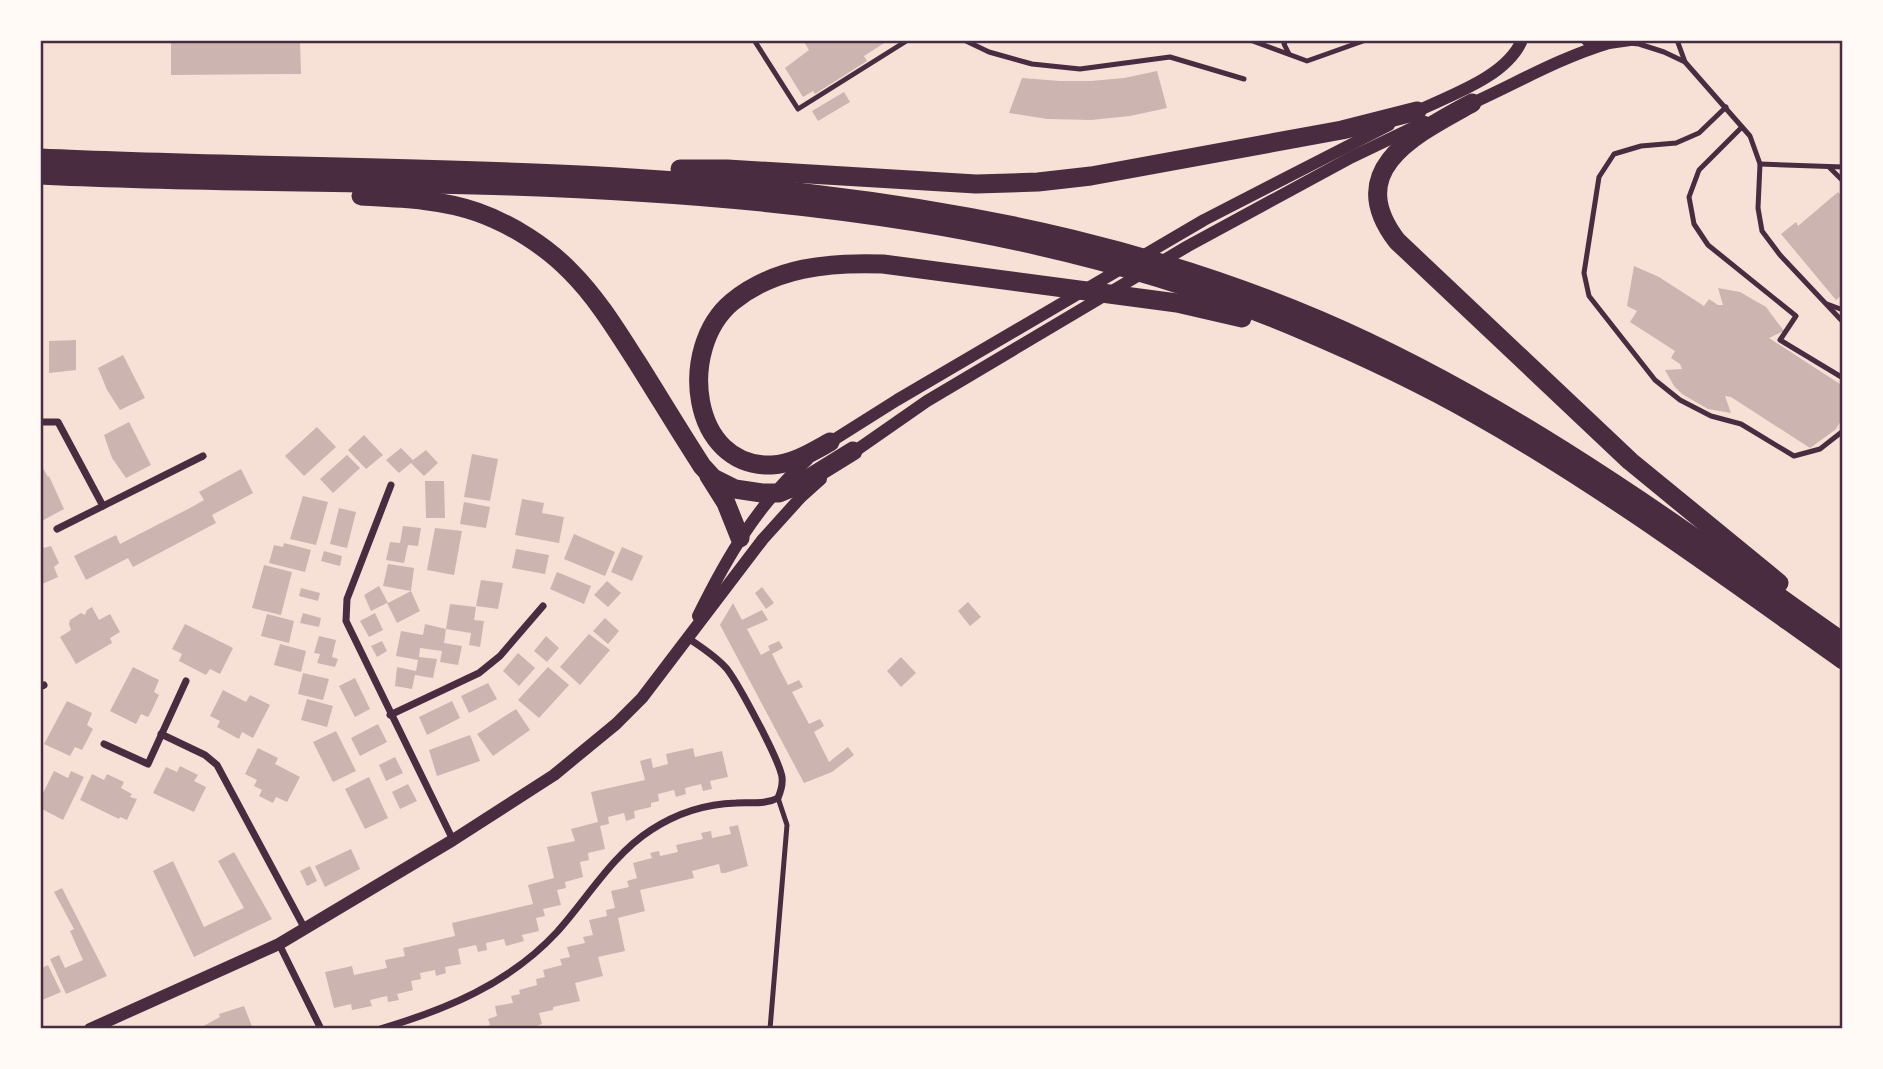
<svg xmlns="http://www.w3.org/2000/svg" width="1883" height="1069" viewBox="0 0 1883 1069" font-family="'Work Sans',sans-serif">
<style>
.building{fill:#ccb4b1}
.lines{fill:none;stroke-linecap:round;stroke-linejoin:round}
.service{stroke:#4a2c40;stroke-width:5}
.minor{stroke:#4a2c40;stroke-width:7}
.tertiary{stroke:#4a2c40;stroke-width:12}
.trunk{stroke:#4a2c40;stroke-width:19}
.neatline{fill:none;stroke:#4a2c40;stroke-width:2.5}
</style>
<rect width="100%" height="100%" fill="#f7e1d7"/>
<g class="building">
<rect x="40" y="40" width="113" height="3"/>
<polygon points="171,40 300,40 301,74 171,75"/>
<rect x="429" y="40" width="95" height="3"/>
<polygon points="803,40 889,40 864,56 867,61 815,94 813,91 803,97 785,68 809,50"/>
<polygon points="1157,71 1167,108 1130,116 1091,120 1047,119 1009,113 1022,78 1060,81 1091,81 1124,78"/>
<polygon points="844,92 850,102 818,121 812,111"/>
<polygon points="1838,192 1843,197 1843,294 1836,300 1781,234 1796,222 1798,226"/>
<polygon points="1634,266 1659,277 1704,306 1709,299 1718,305 1723,305 1718,288 1740,292 1766,307 1784,331 1769,338 1843,386 1843,418 1835,430 1810,448 1731,397 1725,396 1731,413 1708,409 1682,394 1674,386 1665,370 1682,369 1680,364 1671,358 1675,351 1630,322 1637,311 1627,306"/>
<polygon points="76,340 76,370 49,373 49,341"/>
<polygon points="123,355 145,398 120,410 107,390 98,368"/>
<polygon points="129,422 151,465 126,478 112,458 104,435"/>
<polygon points="317,427 336,447 304,476 285,456"/>
<polygon points="364,435 383,455 366,469 348,450"/>
<polygon points="401,448 413,460 426,450 438,463 424,476 411,463 399,473 386,460"/>
<polygon points="472,454 498,459 490,501 464,497"/>
<polygon points="347,455 360,468 333,493 320,479"/>
<polygon points="40,463 48,477 49,476 64,509 40,522"/>
<polygon points="241,469 253,493 212,515 216,523 133,567 128,558 86,580 74,556 116,535 120,544 190,508 204,500 199,492"/>
<polygon points="425,481 444,481 445,518 426,518"/>
<polygon points="303,496 328,502 316,545 290,539"/>
<polygon points="522,499 544,503 542,513 564,517 559,543 515,535"/>
<polygon points="464,502 490,507 486,528 460,524"/>
<polygon points="339,508 356,512 347,548 330,544"/>
<polygon points="403,526 421,528 418,546 408,545 404,563 386,560 390,542 400,543"/>
<polygon points="435,528 462,531 454,575 427,570"/>
<polygon points="574,534 615,552 605,576 564,559"/>
<polygon points="40,541 44,548 51,546 59,563 54,567 58,577 40,585"/>
<polygon points="284,543 311,550 305,572 269,563 274,545 283,547"/>
<polygon points="622,547 643,556 632,581 611,572"/>
<polygon points="516,549 549,555 545,574 512,568"/>
<polygon points="324,551 342,556 340,566 321,561"/>
<polygon points="388,564 414,568 411,591 383,586"/>
<polygon points="264,565 292,572 281,615 252,608"/>
<polygon points="557,572 591,586 584,604 550,589"/>
<polygon points="481,580 503,583 498,609 476,606"/>
<polygon points="607,581 621,593 608,607 594,595"/>
<polygon points="379,586 388,603 411,591 420,611 397,623 387,603 371,611 364,595"/>
<polygon points="762,587 774,603 766,609 755,593"/>
<polygon points="301,588 320,593 318,601 299,596"/>
<polygon points="968,602 981,617 970,626 958,611"/>
<polygon points="733,603 742,620 762,610 768,620 747,629 761,655 770,650 768,646 779,641 783,648 772,654 788,685 799,680 803,687 792,692 809,724 820,719 822,722 824,726 814,732 829,762 848,747 854,755 832,772 804,783 720,625"/>
<polygon points="450,604 476,607 474,620 484,621 480,647 469,645 471,633 446,629 444,643 462,646 458,665 440,662 442,651 420,648 419,657 437,659 433,678 415,675 412,689 395,686 397,667 416,671 418,660 396,656 401,631 423,635 425,624 446,629"/>
<polygon points="92,607 99,620 110,614 120,632 110,638 112,643 76,664 60,637 71,630 69,624 70,620 81,613 85,615 87,610"/>
<polygon points="303,613 321,618 319,627 300,623"/>
<polygon points="375,613 383,630 369,637 360,621"/>
<polygon points="267,614 294,621 289,643 261,636"/>
<polygon points="605,618 619,631 608,644 593,631"/>
<polygon points="185,624 233,648 220,674 210,669 206,675 179,661 182,654 172,649"/>
<polygon points="589,634 610,650 580,685 560,667"/>
<polygon points="319,636 336,640 332,657 338,659 335,667 317,663 320,654 314,653"/>
<polygon points="546,636 559,648 547,662 534,651"/>
<polygon points="382,641 387,651 377,657 371,646"/>
<polygon points="280,644 306,651 301,672 274,665"/>
<polygon points="518,653 535,668 519,686 503,671"/>
<polygon points="901,657 916,673 901,687 887,671"/>
<polygon points="133,667 159,680 154,692 159,695 151,712 148,717 141,714 136,724 110,711"/>
<polygon points="548,667 569,685 539,718 518,700"/>
<polygon points="303,673 329,679 323,700 298,694"/>
<polygon points="355,678 370,709 355,717 339,686"/>
<polygon points="488,683 497,699 469,713 461,696"/>
<polygon points="223,690 246,702 250,695 270,705 253,738 242,732 239,739 217,727 220,721 210,716"/>
<polygon points="307,699 333,706 327,727 301,720"/>
<polygon points="67,701 92,713 87,725 93,729 82,750 75,747 70,756 44,744"/>
<polygon points="452,701 460,718 427,735 419,717"/>
<polygon points="516,709 530,730 493,756 477,734"/>
<polygon points="378,724 387,742 360,756 351,738"/>
<polygon points="336,731 356,771 333,782 313,742"/>
<polygon points="470,735 480,761 437,776 429,750"/>
<polygon points="258,748 278,758 275,764 300,777 287,802 276,797 273,803 259,796 262,790 254,786 257,780 245,774"/>
<polygon points="693,748 695,757 722,751 728,777 710,781 712,789 703,791 701,784 685,788 686,794 676,797 674,790 658,794 659,801 651,803 651,807 634,811 635,818 626,821 624,813 608,817 609,824 600,826 605,849 588,853 589,860 580,862 583,877 565,882 566,888 557,890 561,905 543,909 545,916 536,918 539,931 522,935 524,941 506,946 504,939 486,943 487,950 478,952 476,945 458,949 461,964 445,967 446,973 436,976 435,970 420,973 421,979 411,981 413,990 397,994 399,1000 388,1002 387,996 370,1000 372,1006 352,1010 351,1004 334,1008 325,972 352,966 354,975 387,968 385,960 405,956 403,948 455,936 452,923 533,904 528,885 554,878 547,847 575,841 571,829 598,822 591,792 645,780 640,761 651,758 653,768 668,764 666,754"/>
<polygon points="395,757 403,773 386,781 379,765"/>
<polygon points="180,766 198,775 194,781 206,787 194,812 153,793 166,767 177,772"/>
<polygon points="54,771 68,778 71,771 84,777 63,820 40,808 40,799"/>
<polygon points="92,774 104,780 107,774 124,782 121,788 132,794 130,797 137,799 127,820 120,817 119,819 80,800"/>
<polygon points="369,777 388,818 365,829 345,789"/>
<polygon points="408,784 417,801 400,809 392,792"/>
<polygon points="738,825 748,866 725,873 721,873 719,864 692,871 694,878 640,890 645,911 618,918 625,951 598,957 603,976 575,983 580,1001 553,1007 553,1010 539,1013 542,1024 529,1029 480,1029 490,1025 488,1019 497,1016 495,1006 513,1003 511,996 520,994 519,990 537,985 536,979 545,977 543,970 562,965 560,959 570,957 567,947 585,943 583,937 593,935 589,920 607,916 606,910 615,908 611,891 629,887 627,881 637,878 633,863 652,858 650,853 659,851 660,856 678,852 676,845 703,839 701,833 711,831 712,838 731,834 729,827"/>
<polygon points="351,849 360,869 325,887 315,866"/>
<polygon points="234,852 272,919 194,957 153,871 173,861 204,927 244,908 218,861"/>
<polygon points="310,866 317,881 307,886 300,871"/>
<polygon points="62,888 107,976 66,994 50,959 59,955 65,968 83,960 70,931 74,929 54,892"/>
<polygon points="48,965 61,992 40,1001 40,969"/>
<polygon points="244,1006 253,1029 198,1029 220,1017 219,1014"/>
</g>
<g class="lines">
<g class="service">
<polyline points="754,40 798,109 908,40"/>
<polyline points="964,40 989,52 1032,64 1080,69 1170,57 1244,79"/>
<polyline points="1250,40 1307,61 1366,40"/>
<polyline points="1286,40 1284,44 1289,54"/>
<polyline points="1677,40 1685,62"/>
<polyline points="1628,43 1639,44 1664,52 1685,62 1750,136 1760,164 1758,208 1762,231 1780,255 1843,322"/>
<polyline points="1726,107 1699,133 1676,143 1641,146 1614,154 1599,177 1584,273 1589,296 1655,380 1680,400 1711,416 1741,424 1794,456 1820,449 1843,431"/>
<polyline points="1742,127 1699,170 1689,197 1694,224 1708,245 1796,316 1780,340 1843,378"/>
<polyline points="1760,164 1843,167"/>
<polyline points="1829,167 1843,181"/>
<polyline points="1827,304 1843,310"/>
<polyline points="770,1029 787,825 778,798"/>
</g>
<g class="minor">
<polyline points="40,422 58,422 103,506"/>
<polyline points="391,485 347,599 346,621 453,840"/>
<polyline points="57,529 203,456"/>
<polyline points="40,687 44,685"/>
<polyline points="390,715 479,673 500,656 543,606"/>
<polyline points="161,734 205,755 217,765 305,929"/>
<polyline points="104,744 148,764 186,681"/>
<polyline points="279,944 321,1029"/>
<path d="M380,1029C445,1010 509,984 557,932C587,899 612,855 651,830C677,813 705,804 736,803C751,802 765,805 778,798C781,791 783,785 782,777C779,759 739,685 727,669C716,656 701,647 688,638"/>
</g>
<g class="tertiary">
<polyline points="1587,40 1609,43 1630,40"/>
<path d="M1468,105C1515,84 1559,58 1609,43"/>
<path d="M1411,114C1447,96 1506,78 1522,40"/>
<polyline points="824,446 897,400 1204,220 1389,125"/>
<polyline points="848,456 927,401 1188,246 1352,157 1425,122"/>
<path d="M698,616C727,557 758,504 807,460"/>
<polyline points="90,1029 279,944 453,840 554,775 616,724 642,698 763,539 801,497 821,479"/>
</g>
<g class="trunk">
<path d="M1472,103C1416,134 1342,169 1397,241L1630,461L1779,583"/>
<path d="M40,158C469,178 915,148 1319,320C1509,401 1675,524 1843,642"/>
<polyline points="680,169 727,169 976,184 1038,182 1091,176 1342,130 1417,111"/>
<path d="M40,175C197,183 355,181 511,186C778,195 1054,224 1302,330C1361,355 1419,382 1475,414C1603,486 1723,575 1843,660"/>
<path d="M361,196C399,198 440,199 477,212C511,224 546,246 571,272C597,298 617,331 637,362C659,397 680,432 702,466L713,478L735,489L762,493H779L798,485L853,451"/>
<path d="M830,442C812,452 793,464 772,465C690,468 677,348 732,302C775,267 829,262 883,264L1177,303L1242,318"/>
<polyline points="709,476 726,503 740,538"/>
</g>
</g>
<rect width="1883" height="1069" fill="none" stroke="#fffaf5" stroke-width="84"/>
<rect x="42" y="42" width="1799" height="985" class="neatline"/>
</svg>
